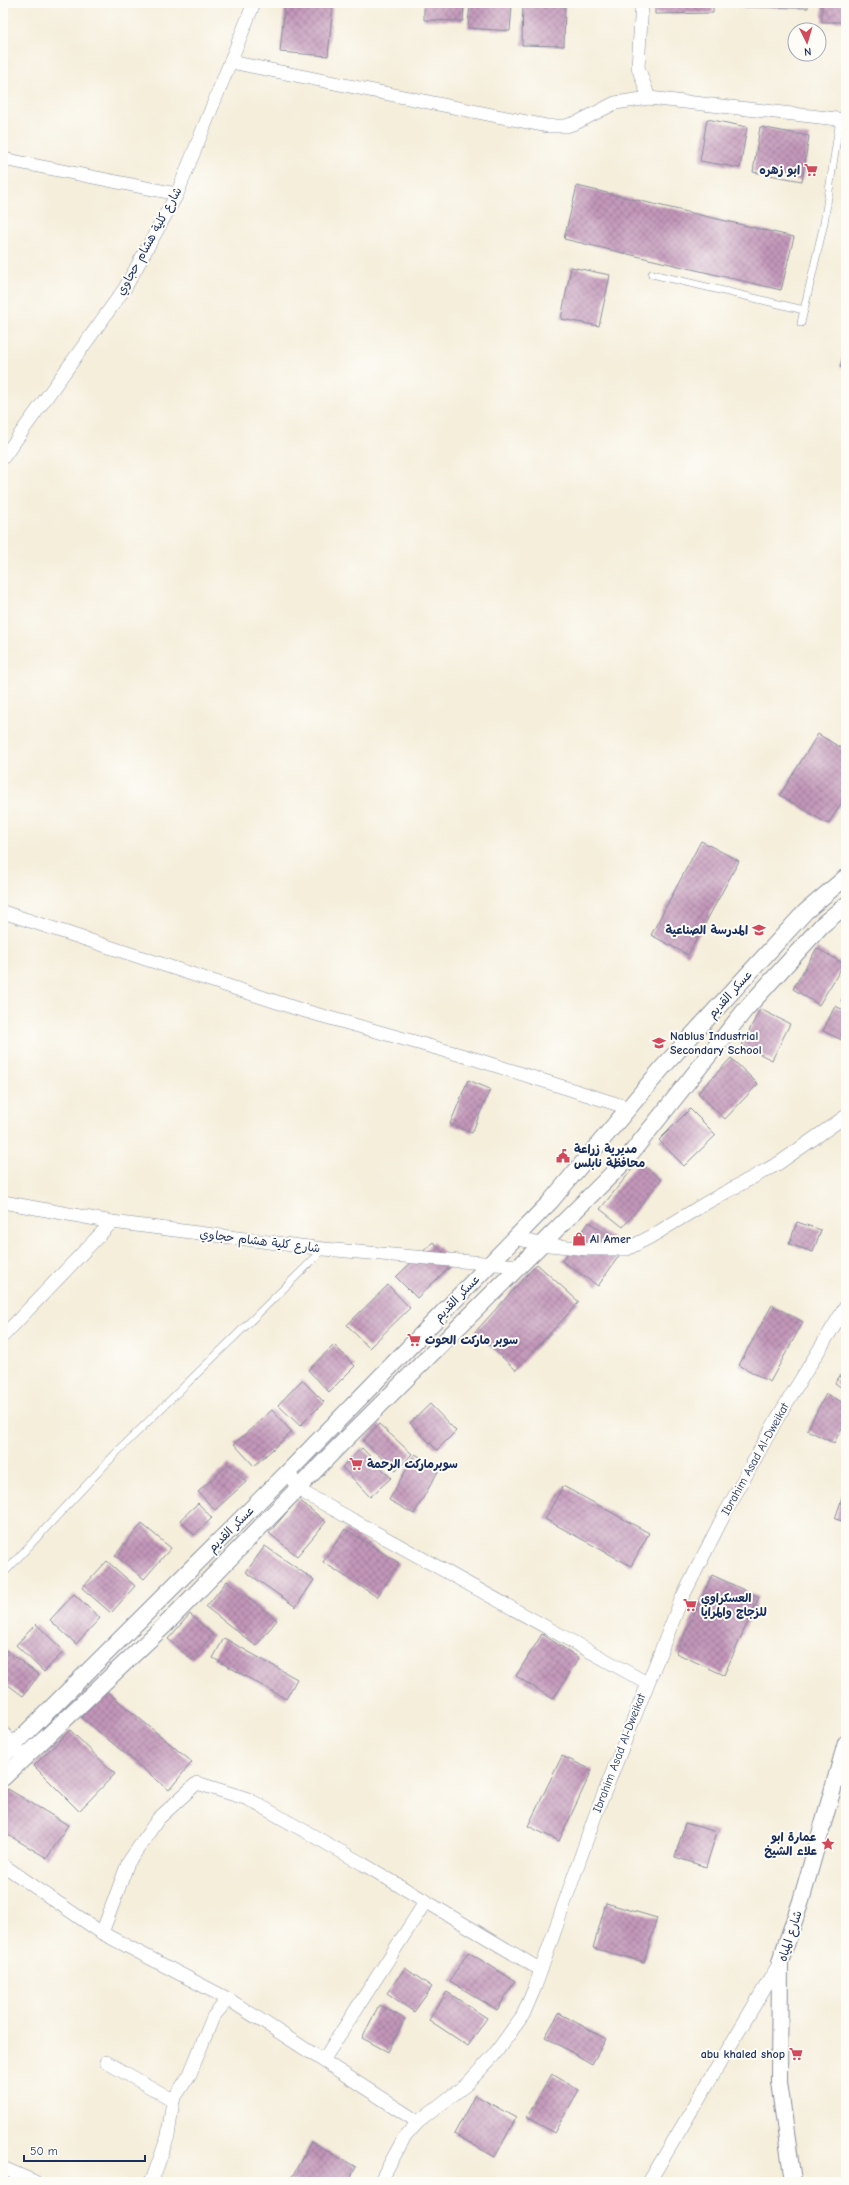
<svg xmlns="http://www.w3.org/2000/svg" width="849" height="2185" viewBox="0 0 849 2185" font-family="'Comic Neue','Playpen Sans Arabic',sans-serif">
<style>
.building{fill:url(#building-cross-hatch)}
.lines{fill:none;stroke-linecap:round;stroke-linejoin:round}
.service-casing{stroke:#888e9c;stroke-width:8}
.minor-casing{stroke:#888e9c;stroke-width:14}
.tertiary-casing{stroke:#888e9c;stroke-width:18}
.service{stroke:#fff;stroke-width:7}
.minor{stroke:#fff;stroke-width:13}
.tertiary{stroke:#fff;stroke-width:16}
.labels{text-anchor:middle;stroke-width:4;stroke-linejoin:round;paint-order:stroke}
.poi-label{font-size:12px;font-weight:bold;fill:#1b2f5e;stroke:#fdfcf7;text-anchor:start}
.street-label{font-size:12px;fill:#1b2f5e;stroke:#fdfcf7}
</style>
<defs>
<pattern id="building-cross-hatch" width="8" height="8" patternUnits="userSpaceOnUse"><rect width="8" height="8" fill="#c296b9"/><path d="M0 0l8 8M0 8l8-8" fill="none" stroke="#9d7b9a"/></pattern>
</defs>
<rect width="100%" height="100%" fill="#fdfcf7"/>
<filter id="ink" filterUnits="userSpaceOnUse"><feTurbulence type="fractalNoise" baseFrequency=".025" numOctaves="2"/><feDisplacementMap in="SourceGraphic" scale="8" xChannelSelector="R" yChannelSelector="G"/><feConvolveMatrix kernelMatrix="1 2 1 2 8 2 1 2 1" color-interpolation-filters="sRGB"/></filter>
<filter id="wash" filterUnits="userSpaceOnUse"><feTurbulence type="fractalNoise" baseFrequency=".012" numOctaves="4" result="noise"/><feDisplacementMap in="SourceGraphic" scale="16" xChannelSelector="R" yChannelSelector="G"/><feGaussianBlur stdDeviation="0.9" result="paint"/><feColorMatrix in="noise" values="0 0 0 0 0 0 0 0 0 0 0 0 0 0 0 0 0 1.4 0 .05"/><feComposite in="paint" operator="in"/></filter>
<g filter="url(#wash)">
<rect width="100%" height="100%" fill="#f5eedb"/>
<g id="blocks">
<g class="building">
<polygon points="285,3 333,3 328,56 280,52"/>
<polygon points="424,3 464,3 463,21 424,20"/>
<polygon points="470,3 512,3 510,31 468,28"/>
<polygon points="523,3 565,3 564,46 522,45"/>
<polygon points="580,3 636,3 636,6 580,4"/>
<polygon points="655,3 713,3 713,13 655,14"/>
<polygon points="739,3 808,3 808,8 739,7"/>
<rect x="822" y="3" width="24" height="19"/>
<polygon points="707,119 747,127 740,168 700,161"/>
<polygon points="760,127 809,136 802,181 753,172"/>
<polygon points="577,186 794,237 781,290 564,239"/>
<polygon points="571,267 610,275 599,326 561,319"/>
<polygon points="846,346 846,369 840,367"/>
<polygon points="818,734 846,751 846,796 828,824 780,795"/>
<polygon points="701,841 739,861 688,955 651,935"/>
<polygon points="817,948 844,964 819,1005 793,989"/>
<polygon points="846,991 846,1003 841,1001"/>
<polygon points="835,1006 846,1011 846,1042 823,1031"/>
<polygon points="760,1009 790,1024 772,1060 742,1045"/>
<polygon points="731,1058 758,1084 725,1119 698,1093"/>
<polygon points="468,1080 490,1089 472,1133 450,1124"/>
<polygon points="690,1109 716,1135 684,1166 659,1140"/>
<polygon points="639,1161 661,1180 623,1227 600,1209"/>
<polygon points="589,1222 625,1247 598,1286 562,1261"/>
<polygon points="797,1222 821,1230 813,1252 789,1244"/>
<polygon points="433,1242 454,1263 417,1298 396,1277"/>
<polygon points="537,1264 579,1302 516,1370 475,1332"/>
<polygon points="388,1285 410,1308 369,1348 347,1325"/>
<polygon points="772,1305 803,1322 770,1382 739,1365"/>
<polygon points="334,1345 355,1366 329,1392 308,1370"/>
<polygon points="846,1367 846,1391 835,1383"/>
<polygon points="302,1380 324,1402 300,1426 278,1405"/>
<polygon points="826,1394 846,1404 846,1420 834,1443 807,1430"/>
<polygon points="430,1404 456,1431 437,1450 410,1423"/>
<polygon points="272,1410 292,1432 254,1466 234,1444"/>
<polygon points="379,1424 412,1454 396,1471 363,1441"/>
<polygon points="362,1448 391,1478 370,1497 342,1467"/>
<polygon points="415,1454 440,1468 414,1514 389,1500"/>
<polygon points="229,1464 246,1482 215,1510 198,1492"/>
<polygon points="563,1486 649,1533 631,1566 545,1519"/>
<polygon points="846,1486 846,1522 835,1519"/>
<polygon points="298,1499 326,1522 297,1556 269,1533"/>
<polygon points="198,1503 212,1518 194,1535 180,1520"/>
<polygon points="142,1524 171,1548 144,1579 115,1555"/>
<polygon points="345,1529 399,1563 377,1597 323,1562"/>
<polygon points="265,1546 314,1580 296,1607 246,1572"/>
<polygon points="107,1561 135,1586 111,1613 82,1588"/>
<polygon points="712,1575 759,1597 724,1675 676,1653"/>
<polygon points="227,1581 277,1620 256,1646 206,1607"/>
<polygon points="74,1594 100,1618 76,1644 50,1620"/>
<polygon points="190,1614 213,1635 192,1660 168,1639"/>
<polygon points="36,1624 64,1651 44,1672 16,1645"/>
<polygon points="542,1634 579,1658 553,1699 516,1676"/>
<polygon points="224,1638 297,1679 286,1699 213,1658"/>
<polygon points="6,1650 39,1675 23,1696 3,1681 3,1655"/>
<polygon points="104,1689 192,1762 169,1790 81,1717"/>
<polygon points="70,1730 115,1774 79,1811 34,1766"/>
<polygon points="562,1756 592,1770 559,1841 528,1826"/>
<polygon points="8,1789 68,1825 47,1858 3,1832 3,1796"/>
<polygon points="685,1823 717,1832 706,1867 675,1857"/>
<polygon points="606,1903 657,1918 644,1962 593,1948"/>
<polygon points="468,1952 515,1981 497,2010 450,1981"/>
<polygon points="405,1968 432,1987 414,2012 387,1993"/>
<polygon points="447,1992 487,2018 468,2046 429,2020"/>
<polygon points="379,2005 405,2019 388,2052 362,2038"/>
<polygon points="559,2013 606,2039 592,2064 545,2037"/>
<polygon points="552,2074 579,2090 554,2133 527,2117"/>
<polygon points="475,2095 516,2118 495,2157 454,2134"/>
<polygon points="311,2142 356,2167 348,2182 289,2182"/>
</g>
</g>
</g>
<g filter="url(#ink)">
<use href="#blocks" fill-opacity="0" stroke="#888e9c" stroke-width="1"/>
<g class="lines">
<g class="service-casing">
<g id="service">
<polyline points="652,274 804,310"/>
<polyline points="801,323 824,223 840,119"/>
<polyline points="3,1574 117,1452 324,1249"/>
</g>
</g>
<g class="minor-casing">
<g id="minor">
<polyline points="642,3 638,67 649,98"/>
<polyline points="231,62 547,126 566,126 578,122 615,103 649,98 846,120"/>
<polyline points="3,159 177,194"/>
<polyline points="3,458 125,288 177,194 254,3"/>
<polyline points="3,912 298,1009 475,1059 629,1108"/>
<polyline points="3,1202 112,1222 324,1249 518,1266"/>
<polyline points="515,1238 540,1244 587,1249 627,1249 652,1236 706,1203 779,1163 846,1116"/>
<polyline points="3,1336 112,1222"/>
<polyline points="289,1471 297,1489 647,1683"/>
<polyline points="3,1732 19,1752"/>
<polyline points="3,1865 102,1933 228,1999 418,2122"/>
<polyline points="102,1933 128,1863 158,1819 197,1783 248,1799 363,1864 541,1970"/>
<polyline points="324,2059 426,1901"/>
<polyline points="106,2062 173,2100"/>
<polyline points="3,2168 35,2182"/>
<polyline points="150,2182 153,2178 168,2136 173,2100 190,2074 213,2017 228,1999"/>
<polyline points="380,2182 404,2138 418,2122 467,2084 494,2055 523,2015 535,1987 595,1816 682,1598 723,1517 778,1417 846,1306"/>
<polyline points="649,2182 780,1962"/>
</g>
</g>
<g class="tertiary-casing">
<g id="tertiary">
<polyline points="3,1756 289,1471 550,1202 663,1067 805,912 846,877"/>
<polyline points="3,1778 165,1625 336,1449 624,1162 745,1010 822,925 846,905"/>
<polyline points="793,2182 779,2082 780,1962 801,1901 846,1743"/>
</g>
</g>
<use href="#service" class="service"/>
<use href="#minor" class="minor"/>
<use href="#tertiary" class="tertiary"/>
</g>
</g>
<defs>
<g id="supermarket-bare" transform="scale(1.08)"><path d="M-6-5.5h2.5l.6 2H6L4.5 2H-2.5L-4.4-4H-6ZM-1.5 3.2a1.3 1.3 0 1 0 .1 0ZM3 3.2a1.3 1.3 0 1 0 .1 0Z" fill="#d1495b" stroke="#fdfcf7" stroke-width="2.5" paint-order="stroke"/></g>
<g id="school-bare" transform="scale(1.08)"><path d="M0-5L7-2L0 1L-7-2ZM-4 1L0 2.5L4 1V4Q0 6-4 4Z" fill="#d1495b" stroke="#fdfcf7" stroke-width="2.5" paint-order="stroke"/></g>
<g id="civic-bare" transform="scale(1.08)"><path d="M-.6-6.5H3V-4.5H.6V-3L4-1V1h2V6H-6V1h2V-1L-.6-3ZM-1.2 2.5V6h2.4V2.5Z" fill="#d1495b" stroke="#fdfcf7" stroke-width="2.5" paint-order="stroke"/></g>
<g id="shop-bare" transform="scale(1.08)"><path d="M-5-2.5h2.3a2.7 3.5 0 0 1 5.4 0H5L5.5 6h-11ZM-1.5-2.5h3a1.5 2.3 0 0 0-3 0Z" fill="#d1495b" stroke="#fdfcf7" stroke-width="2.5" paint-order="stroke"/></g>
<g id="sight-bare" transform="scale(1.08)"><path d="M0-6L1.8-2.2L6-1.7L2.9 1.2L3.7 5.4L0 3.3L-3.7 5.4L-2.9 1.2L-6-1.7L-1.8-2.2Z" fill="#d1495b" stroke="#fdfcf7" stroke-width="2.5" paint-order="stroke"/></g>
</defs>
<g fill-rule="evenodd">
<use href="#supermarket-bare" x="811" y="170"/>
<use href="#school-bare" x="759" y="930"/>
<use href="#school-bare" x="659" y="1043"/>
<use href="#civic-bare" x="563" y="1156"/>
<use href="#shop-bare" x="579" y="1239"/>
<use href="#supermarket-bare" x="414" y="1340"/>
<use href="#supermarket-bare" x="356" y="1464"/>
<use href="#supermarket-bare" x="690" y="1605"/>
<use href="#sight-bare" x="828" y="1844"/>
<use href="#supermarket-bare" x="796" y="2054"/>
</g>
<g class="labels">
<g class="poi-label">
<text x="800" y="174" text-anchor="end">ابو زهره</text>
<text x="748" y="934" text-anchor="end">المدرسة الصناعية</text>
<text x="670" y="1040">Nablus Industrial<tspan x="670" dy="14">Secondary School</tspan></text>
<text x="574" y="1153">مديرية زراعة<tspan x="574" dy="14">محافظة نابلس</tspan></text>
<text x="590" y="1243">Al Amer</text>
<text x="425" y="1344">سوبر ماركت الحوت</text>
<text x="367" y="1468">سوبرماركت الرحمة</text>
<text x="701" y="1602">العسكراوي<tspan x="701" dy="14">للزجاج والمرايا</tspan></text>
<text x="817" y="1841" text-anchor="end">عمارة ابو<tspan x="817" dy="14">علاء الشيخ</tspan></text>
<text x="785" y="2058" text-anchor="end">abu khaled shop</text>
</g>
<g class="street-label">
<text transform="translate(149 241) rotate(-61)" y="4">شارع كلية هشام حجاوي</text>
<text transform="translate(730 994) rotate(-48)" y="4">عسكر القديم</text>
<text transform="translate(260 1241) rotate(7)" y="4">شارع كلية هشام حجاوي</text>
<text transform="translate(457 1298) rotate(-46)" y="4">عسكر القديم</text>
<text transform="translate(755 1459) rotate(-61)" y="4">Ibrahim Asad Al-Dweikat</text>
<text transform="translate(231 1529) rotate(-45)" y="4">عسكر القديم</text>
<text transform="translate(619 1753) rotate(-69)" y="4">Ibrahim Asad Al-Dweikat</text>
<text transform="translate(790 1936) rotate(-72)" y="4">شارع المياه</text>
</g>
</g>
<rect width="849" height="2185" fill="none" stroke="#fdfcf7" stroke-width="16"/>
<g transform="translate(807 42) rotate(175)"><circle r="19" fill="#fdfcf7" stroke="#a3aaba"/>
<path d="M0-3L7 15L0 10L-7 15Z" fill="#d1495b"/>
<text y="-6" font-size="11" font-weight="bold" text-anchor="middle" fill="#1b2f5e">N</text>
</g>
<path d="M24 2155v6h121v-6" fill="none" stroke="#1b2f5e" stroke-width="2"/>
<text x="30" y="2155" font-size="12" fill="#1b2f5e" stroke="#fdfcf7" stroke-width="3" paint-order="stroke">50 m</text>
</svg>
